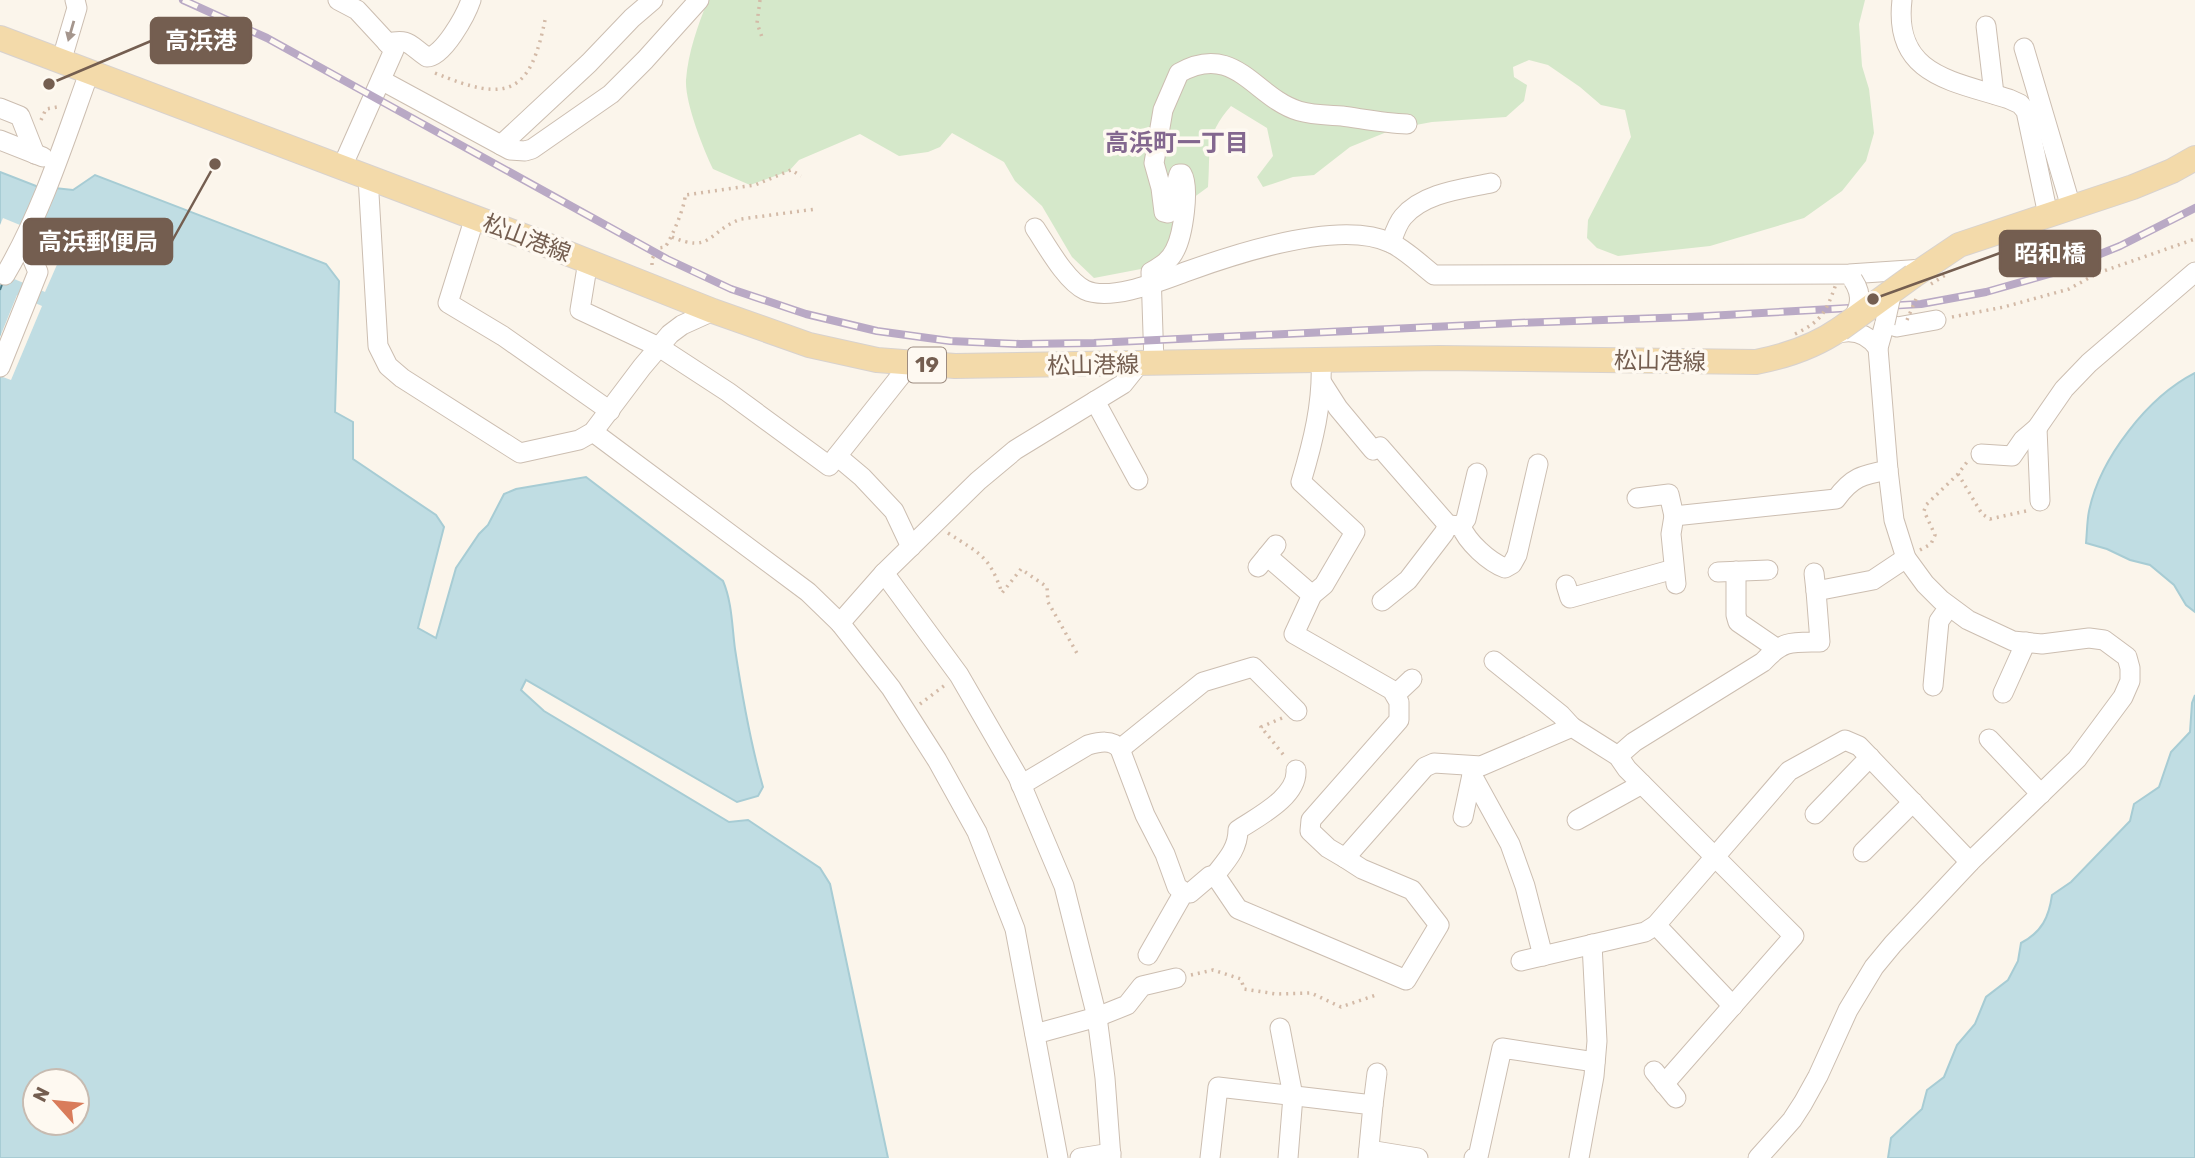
<svg xmlns="http://www.w3.org/2000/svg" width="2195" height="1158" viewBox="0 0 2195 1158" font-family="Rubik,'Noto Sans JP',sans-serif">
<style>
.green{fill:#d5e8ca}
.water{fill:#c0dde3;stroke:#a7ccd4;stroke-width:2;fill-rule:evenodd}
.pier{fill:#fbf5eb}
.lines{fill:none;stroke-linecap:round;stroke-linejoin:round}
.ferry{stroke:#4b7a85;stroke-width:2;stroke-dasharray:9 7;stroke-linecap:butt}
.minor-casing{stroke:#ccbeb1;stroke-width:21}
.major-casing{stroke:#d8d2ce;stroke-width:26}
.path{stroke:#d3baa7;stroke-width:3.5;stroke-dasharray:2 5;stroke-linecap:butt}
.minor{stroke:#fff;stroke-width:19}
.major{stroke:#f3daaa;stroke-width:24}
.rail-casing{stroke:#b9a9c5;stroke-width:8}
.rail{stroke:#fef9f1;stroke-width:5;stroke-dasharray:16;stroke-linecap:butt}
.minor-bridge-casing{stroke:#ccbeb1;stroke-width:21;stroke-linecap:butt}
.major-bridge-casing{stroke:#d8d2ce;stroke-width:26;stroke-linecap:butt}
.path-bridge{stroke:#d3baa7;stroke-width:3.5;stroke-dasharray:2 5;stroke-linecap:butt}
.minor-bridge{stroke:#fff;stroke-width:19}
.major-bridge{stroke:#f3daaa;stroke-width:24}
.oneway{fill:#a5968d}
.labels{text-anchor:middle;stroke-width:7;stroke-linejoin:round;paint-order:stroke}
.shield{fill:#fef9f1;stroke:#9d8c80;stroke-width:2}
.shield-label{font-size:21px;font-weight:bold;fill:#745e50}
.street-label{font-size:23px;fill:#745e50;stroke:#fef9f1}
.neighbourhood-label{font-size:24px;font-weight:bold;fill:#83678f;stroke:#fef9f1}
.leader{fill:none;stroke:#745e50;stroke-width:2.5}
.callout-dot{fill:#745e50;stroke:#fef9f1;stroke-width:2.5}
.callout{fill:#745e50;stroke:#745e50;stroke-width:2.5}
.callout-label{font-size:24px;text-anchor:middle;font-weight:bold;fill:#fff}
</style>
<rect width="100%" height="100%" fill="#fbf5eb"/>
<path class="green" d="M708,0H1865L1859,24L1862,66L1869,89L1874,133L1866,161L1842,191L1804,218L1710,246L1618,256L1597,248L1587,238L1588,220L1631,137L1625,110L1601,105L1580,87L1548,65L1529,60L1513,67L1514,77L1527,85L1524,101L1506,117L1432,122L1394,129L1350,147L1314,175L1293,177L1263,187L1257,177L1273,156L1267,128L1231,106C1204,137 1211,149 1208,187L1193,198L1175,244L1141,269L1094,278L1072,257L1042,206L1015,181L1004,162L952,133L940,147L928,152L899,156L860,134L799,160L789,171L750,185L713,169C703,148 685,103 686,80C688,52 698,25 708,0Z"/>
<g class="water">
<path d="M0,172L36,186L73,190L95,175L326,264L339,281L335,412L353,422V459L436,515L444,527L418,628L436,638L456,568L479,534L488,525L504,494L516,489L586,477L723,581C732,602 732,626 735,649C742,695 750,742 763,787L758,796L737,802L526,680L521,690L544,711L729,822L748,820L820,868L830,884L888,1158H0ZM35,1081H77V1123H35Z"/>
<path d="M2195,373V612L2186,605L2174,585L2150,565L2130,560L2107,549L2086,543C2087,533 2087,521 2089,511C2100,458 2148,397 2195,373Z"/>
<path d="M2195,695V1158H1888L1891,1138L1922,1109L1927,1090L1944,1077L1957,1045L1975,1024L1986,997L2008,980L2018,961L2021,943C2042,932 2049,917 2052,895L2071,882L2130,821L2134,804L2159,787L2171,752L2190,732L2192,703Z"/>
</g>
<g class="pier">
<polygon points="3,218 66,244 45,292 0,273 0,225"/>
<polygon points="17,295 42,306 11,380 0,376 0,337"/>
</g>
<g class="lines">
<polyline class="ferry" points="0,290 3,282"/>
<g class="minor-casing">
<g id="minor">
<polyline points="338,0 357,10 394,50 342,167"/>
<path d="M1902,0C1893,76 1954,81 2009,99L2020,104L2026,111L2048,215"/>
<polyline points="1986,26 1994,94"/>
<path d="M387,43C410,38 409,45 427,57C443,57 466,15 471,0"/>
<polyline points="2024,48 2071,207"/>
<polyline points="61,62 77,8 75,0"/>
<polyline points="381,80 510,150 525,151 532,149 611,94 645,60 699,0"/>
<polyline points="0,108 20,116 35,154"/>
<polyline points="0,140 43,157"/>
<polyline points="501,145 589,63 632,18 653,0"/>
<polyline points="368,177 378,346 388,366 402,378 520,453 579,440 593,432 642,367 670,334 682,325 713,311"/>
<polyline points="475,217 448,303 503,336 610,411"/>
<path d="M1035,228C1047,246 1066,281 1085,290C1111,302 1163,280 1188,271C1238,253 1341,219 1391,243C1406,250 1421,265 1434,275L1849,274L1924,269"/>
<path d="M1391,243C1394,234 1397,224 1403,217C1423,193 1462,189 1491,183"/>
<polyline points="588,261 580,310 659,347 728,392 829,466 837,456 862,477 894,511 911,547"/>
<path d="M5,275C42,212 64,142 89,73"/>
<path d="M1833,335C1851,328 1867,333 1878,348"/>
<path d="M1321,361C1323,403 1313,442 1301,482L1355,532L1324,585L1312,595L1294,634L1392,690L1399,702V720L1311,820L1310,831L1328,848L1345,858L1425,767L1434,763L1481,766L1572,727L1618,756L1627,769L1794,936L1664,1084"/>
<path d="M1154,364L1151,272C1161,266 1170,261 1175,250C1183,235 1190,187 1182,174H1179L1168,213L1164,212L1161,188L1154,163L1163,110L1179,73C1235,41 1255,98 1299,111C1312,115 1328,115 1342,116C1364,119 1385,123 1407,124"/>
<polyline points="0,367 38,272 25,241"/>
<polyline points="1322,383 1338,408 1373,450 1380,447 1448,525 1444,533 1408,580 1382,601"/>
<polyline points="1095,401 1138,480"/>
<polyline points="2037,428 2040,501"/>
<polyline points="593,432 808,592 840,623 891,688 937,760 977,832 1015,929 1058,1158"/>
<polyline points="1981,454 2012,456 2023,440 2037,428 2064,389 2089,363 2195,272"/>
<polyline points="837,456 910,364"/>
<polyline points="1637,498 1669,494 1674,516"/>
<path d="M1448,525L1461,526C1467,542 1489,562 1505,568L1512,564L1517,555L1538,464"/>
<polyline points="1461,526 1466,519 1477,473"/>
<polyline points="1267,556 1312,595"/>
<polyline points="1258,567 1276,545"/>
<polyline points="1736,571 1736,615 1738,622 1776,648"/>
<polyline points="1718,572 1768,570"/>
<polyline points="884,573 959,675 1018,777 1064,886 1097,1017 1105,1078 1111,1158"/>
<polyline points="1814,573 1816,591"/>
<path d="M1676,584L1671,534L1674,516L1836,499C1852,477 1862,475 1888,470"/>
<polyline points="1566,585 1570,598 1674,569"/>
<polyline points="840,623 884,573 978,481 1015,450 1123,384 1139,364"/>
<polyline points="1494,661 1561,715 1572,727"/>
<polyline points="1933,686 1939,621 1949,607"/>
<polyline points="2003,693 2026,642"/>
<polyline points="1396,694 1412,679"/>
<polyline points="1989,739 2041,794"/>
<polyline points="1120,749 1203,682 1253,667 1297,711"/>
<path d="M1618,756L1634,742L1763,662C1783,640 1792,642 1820,642L1816,591L1873,580L1906,558"/>
<polyline points="1472,775 1510,844 1525,886 1543,956"/>
<path d="M1021,785L1088,745C1099,742 1112,739 1120,749L1145,815L1165,854L1177,887L1184,892L1190,893L1210,876L1215,875L1238,909L1406,980L1439,925L1412,890L1362,869L1345,858"/>
<polyline points="1815,814 1870,757"/>
<polyline points="1463,817 1473,770"/>
<polyline points="1577,820 1642,784"/>
<polyline points="1863,852 1913,802"/>
<path d="M1215,875C1226,861 1238,849 1238,830C1257,817 1298,797 1296,770"/>
<polyline points="1656,925 1733,1006"/>
<polyline points="1148,955 1184,892"/>
<polyline points="1521,961 1645,932 1656,925 1789,771 1845,740 1859,746 1970,862"/>
<polyline points="1280,1028 1293,1096 1288,1158"/>
<polyline points="1035,1034 1097,1017 1127,1005 1142,986 1176,978"/>
<polyline points="1654,1071 1676,1098"/>
<polyline points="1373,1105 1377,1073"/>
<polyline points="1369,1150 1418,1158"/>
<polyline points="1080,1158 1111,1153"/>
<polyline points="1210,1158 1218,1087 1373,1105 1368,1158"/>
<polyline points="1474,1158 1478,1157 1502,1048 1595,1062"/>
<polyline points="1579,1158 1594,1076 1597,1041 1592,944"/>
<polyline points="1758,1158 1792,1120 1803,1103 1818,1076 1848,1010 1874,967 1893,944 1970,862 2077,759 2123,697 2130,681 2130,668 2127,657 2104,640 2089,638 2042,644 2013,641 1968,620 1941,600 1925,584 1906,558 1894,520 1888,470 1878,348 1885,323 1897,327 1936,320"/>
</g>
</g>
<g class="major-casing">
<g id="major">
<path d="M0,38L539,242L713,311L809,345L877,360L955,366L1439,358L1756,362C1787,356 1814,347 1840,329"/>
<polyline points="1913,276 1959,245 2133,187 2172,171 2195,158"/>
</g>
</g>
<g class="path">
<polyline points="760,0 757,23 763,40"/>
<path d="M435,73C509,104 531,94 546,15"/>
<polyline points="41,120 46,109 57,107"/>
<path d="M672,237C712,254 708,231 741,219L816,209"/>
<path d="M652,265V259L658,248L665,247C671,240 686,204 685,195L755,185L791,170L801,176"/>
<polyline points="1952,317 2004,307 2069,289 2098,273 2195,239"/>
<polyline points="1958,474 1982,514 1990,519 2026,511"/>
<path d="M948,533C980,554 989,555 1002,593L1021,569L1047,587L1048,602L1078,655"/>
<polyline points="1920,550 1931,544 1935,535 1924,511 1926,505 1958,474 1967,462"/>
<polyline points="920,704 945,685"/>
<polyline points="1282,718 1261,727 1286,758"/>
<polyline points="1191,975 1213,970 1241,979 1244,989 1276,994 1311,993 1341,1007 1376,995"/>
</g>
<use href="#minor" class="minor"/>
<use href="#major" class="major"/>
<g class="rail-casing">
<polyline id="rail" points="183,0 267,38 667,259 731,289 806,314 877,331 950,341 1020,344 1094,343 1515,323 1689,317 1921,304 1986,292 2053,273 2120,246 2195,208"/>
</g>
<use href="#rail" class="rail"/>
<g class="minor-bridge-casing">
<g id="minor-bridge">
<path d="M1848,323C1861,311 1863,295 1853,280"/>
<polyline points="1885,323 1892,291"/>
</g>
</g>
<g class="major-bridge-casing">
<polyline id="major-bridge" points="1840,329 1913,276"/>
</g>
<g class="path-bridge">
<polyline points="1931,284 1947,274"/>
<polyline points="1907,320 1916,299"/>
<path d="M1795,334C1822,321 1826,312 1836,284"/>
</g>
<use href="#minor-bridge" class="minor-bridge"/>
<use href="#major-bridge" class="major-bridge"/>
</g>
<defs><path id="oneway-solid" d="M-6-.8H1V-3.2L6.5 0L1 3.2V.8H-6Z" transform="scale(1.75)"/></defs>
<use class="oneway" href="#oneway-solid" transform="translate(71 31) rotate(106)"/>
<g class="labels">
<rect class="shield" x="908" y="347.5" width="38" height="35" rx="5"/>
<g class="shield-label">
<text x="927" y="372">19</text>
</g>
<g class="street-label">
<text transform="translate(527 238) rotate(21)" y="8">松山港線</text>
<text transform="translate(1660 361) rotate(1)" y="8">松山港線</text>
<text transform="translate(1093 365) rotate(-1)" y="8">松山港線</text>
</g>
<g class="neighbourhood-label">
<text x="1177" y="151">高浜町一丁目</text>
</g>
</g>
<path class="leader" d="M49 84L151 41M215 164L172 241M1873 299L2000 253"/>
<g class="callout-dot">
<circle cx="49" cy="84" r="7"/>
<circle cx="215" cy="164" r="7"/>
<circle cx="1873" cy="299" r="7"/>
</g>
<g class="callout">
<rect x="151" y="18" width="100" height="45" rx="7"/>
<rect x="24" y="219" width="148" height="45" rx="7"/>
<rect x="2000" y="231" width="100" height="45" rx="7"/>
</g>
<g class="callout-label">
<text x="201" y="49">高浜港</text>
<text x="98" y="250">高浜郵便局</text>
<text x="2050" y="262">昭和橋</text>
</g>
<g transform="translate(56 1102) rotate(297)"><circle r="33" fill="#fef9f1" stroke="#c7bbb1" stroke-width="2"/>
<path d="M0-5L12 26L0 18L-12 26Z" fill="#d97c5b"/>
<text y="-10" font-size="19" font-weight="bold" text-anchor="middle" fill="#745e50">N</text>
</g>
</svg>
